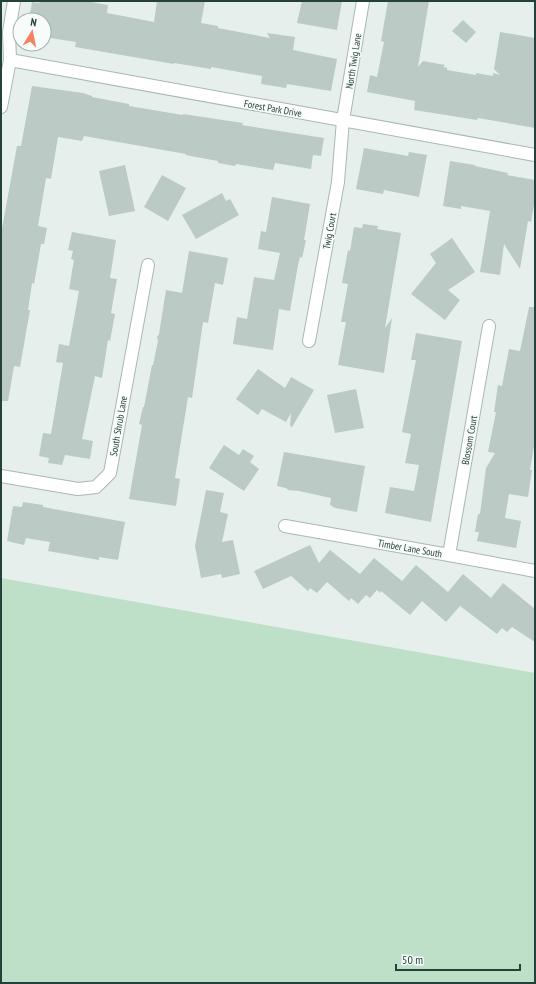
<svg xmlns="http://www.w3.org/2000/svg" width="536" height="984" viewBox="0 0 536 984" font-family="'PT Sans Narrow',sans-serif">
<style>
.green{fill:#bfe0c8}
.building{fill:#bbcac4}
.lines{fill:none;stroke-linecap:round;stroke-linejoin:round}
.street-casing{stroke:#a8b8b2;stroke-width:14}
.street{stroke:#fff;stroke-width:12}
.labels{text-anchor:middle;stroke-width:3;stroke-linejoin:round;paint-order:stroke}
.street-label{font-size:10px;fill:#24423a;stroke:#f7fbf9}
</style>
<rect width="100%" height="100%" fill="#e6efeb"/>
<polygon class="green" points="1,578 535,673 535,983 1,983"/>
<g class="building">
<polygon points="40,1 85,1 108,5 107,13 154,22 157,1 205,1 201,23 218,26 218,28 270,38 267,33 295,37 293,50 337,59 331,91 287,84 286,88 261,84 262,76 211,67 211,69 174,63 174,64 75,47 76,42 44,37 44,20 29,20 32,2 39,3"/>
<polygon points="302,1 342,1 337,30 297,23"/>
<polygon points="388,1 429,1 418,67 423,61 445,65 443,67 447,68 447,70 476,75 476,73 493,76 493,73 500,75 494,69 500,32 535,38 535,128 478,118 477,120 414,110 415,101 367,92 370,75 377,77 384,42 381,41"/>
<polygon points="463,20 476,32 466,43 452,31"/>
<polygon points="32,86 83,93 92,96 92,97 129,104 129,106 183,115 183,114 243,123 242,125 324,138 321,156 313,155 311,169 275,163 273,170 236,164 235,166 218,163 218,161 185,155 186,154 84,136 82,141 58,137 51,179 46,178 38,226 47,228 44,244 41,244 34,284 32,283 28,310 30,310 20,367 14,366 8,401 1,401 1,234 17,146 21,146"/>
<polygon points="364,148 408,156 409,152 427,155 419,197 384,190 383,194 356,189"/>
<polygon points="450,161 475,165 475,166 508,173 507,175 535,180 535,199 531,222 528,221 520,269 504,244 500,275 480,272 490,211 461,206 461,209 443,206"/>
<polygon points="125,165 135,211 109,216 99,171"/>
<polygon points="162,175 186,188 168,221 144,207"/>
<polygon points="222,193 226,201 230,199 239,215 196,239 182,215"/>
<polygon points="272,197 310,204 304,240 306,240 302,258 300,257 298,265 290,311 279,309 273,350 233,344 237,317 247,319 254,277 274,280 280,253 258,249 261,231 266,232"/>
<polygon points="363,224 378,226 377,229 401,233 385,328 392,318 384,373 338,365 346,322 341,322 348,284 342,283 348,250 350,251 354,227 362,228"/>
<polygon points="72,232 116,240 110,278 117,279 111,313 115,314 110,341 108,340 102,378 95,376 82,439 93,441 90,459 65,455 62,465 48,463 49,458 39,456 43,433 51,434 63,363 56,362 59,344 69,346 79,291 69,289 74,260 71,259 73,251 68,250"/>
<polygon points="452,238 475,272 448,290 460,300 445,320 411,294 436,263 430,254"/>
<polygon points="189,251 228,258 223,285 215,283 208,323 203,322 192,398 188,397 175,478 180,479 176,506 129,499 142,425 139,424 143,407 144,407 152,365 153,365 158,341 157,337 159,334 166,290 182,293"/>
<polygon points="529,307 535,307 535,440 530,470 532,470 528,497 509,494 505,518 521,521 516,548 477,541 479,532 475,532 478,514 480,514 486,468 495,453 488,452 496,412 494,412 498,385 502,386 509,349 520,351"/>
<polygon points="416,333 462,341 431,522 385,513 390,487 414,491 419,465 405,463 411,434 402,432 416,360 411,360"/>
<polygon points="258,369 285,388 291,377 314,390 292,427 290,426 291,413 286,422 262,409 258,415 236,399"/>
<polygon points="356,389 364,428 335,433 327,395"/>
<polygon points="224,445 239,455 243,449 254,456 250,462 259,469 244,491 209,468"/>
<polygon points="284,452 365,466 357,512 335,508 330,505 331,498 299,491 288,490 286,488 277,486"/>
<polygon points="206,490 224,493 220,512 228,514 222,542 233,540 240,574 222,578 221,574 201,578 195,546"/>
<polygon points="23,502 43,505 43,507 125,522 118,560 99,557 99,560 48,551 50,542 26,538 24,545 7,541 13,506 22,507"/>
<polygon points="310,545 319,563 330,550 360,574 374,558 402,581 416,565 448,592 463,574 491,598 503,583 535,609 535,642 512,627 507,632 502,628 497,634 460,606 446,622 422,601 410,615 381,591 380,593 377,590 370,598 366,595 358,604 351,598 349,601 327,582 317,593 310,588 308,591 291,576 263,589 254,571"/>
</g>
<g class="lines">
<g class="street-casing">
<g id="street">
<polyline points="10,60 535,155"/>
<polyline points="1,107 10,60 9,32 14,1"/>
<polyline points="309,341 338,182 343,120 363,1"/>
<polyline points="1,476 78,489 96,487 110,473 148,265"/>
<polyline points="285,526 449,555 535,571"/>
<polyline points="449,555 489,326"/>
</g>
</g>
<use href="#street" class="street"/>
</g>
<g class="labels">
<g class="street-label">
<text transform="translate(353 61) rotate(-81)" y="4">North Twig Lane</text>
<text transform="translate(273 108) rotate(10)" y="4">Forest Park Drive</text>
<text transform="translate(329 231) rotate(-80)" y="4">Twig Court</text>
<text transform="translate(118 426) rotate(-80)" y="4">South Shrub Lane</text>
<text transform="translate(469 440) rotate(-80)" y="4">Blossom Court</text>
<text transform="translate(410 548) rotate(10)" y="4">Timber Lane South</text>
</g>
</g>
<rect width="536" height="984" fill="none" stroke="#24423a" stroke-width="4"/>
<g transform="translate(32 32) rotate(10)"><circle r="19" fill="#f7fbf9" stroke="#a3b1ad"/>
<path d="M0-3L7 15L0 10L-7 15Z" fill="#f4845f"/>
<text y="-6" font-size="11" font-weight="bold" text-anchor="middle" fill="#24423a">N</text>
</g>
<path d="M396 964v6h124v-6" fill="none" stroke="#24423a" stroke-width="2"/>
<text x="402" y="964" font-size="12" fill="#24423a" stroke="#f7fbf9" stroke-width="3" paint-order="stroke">50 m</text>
</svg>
